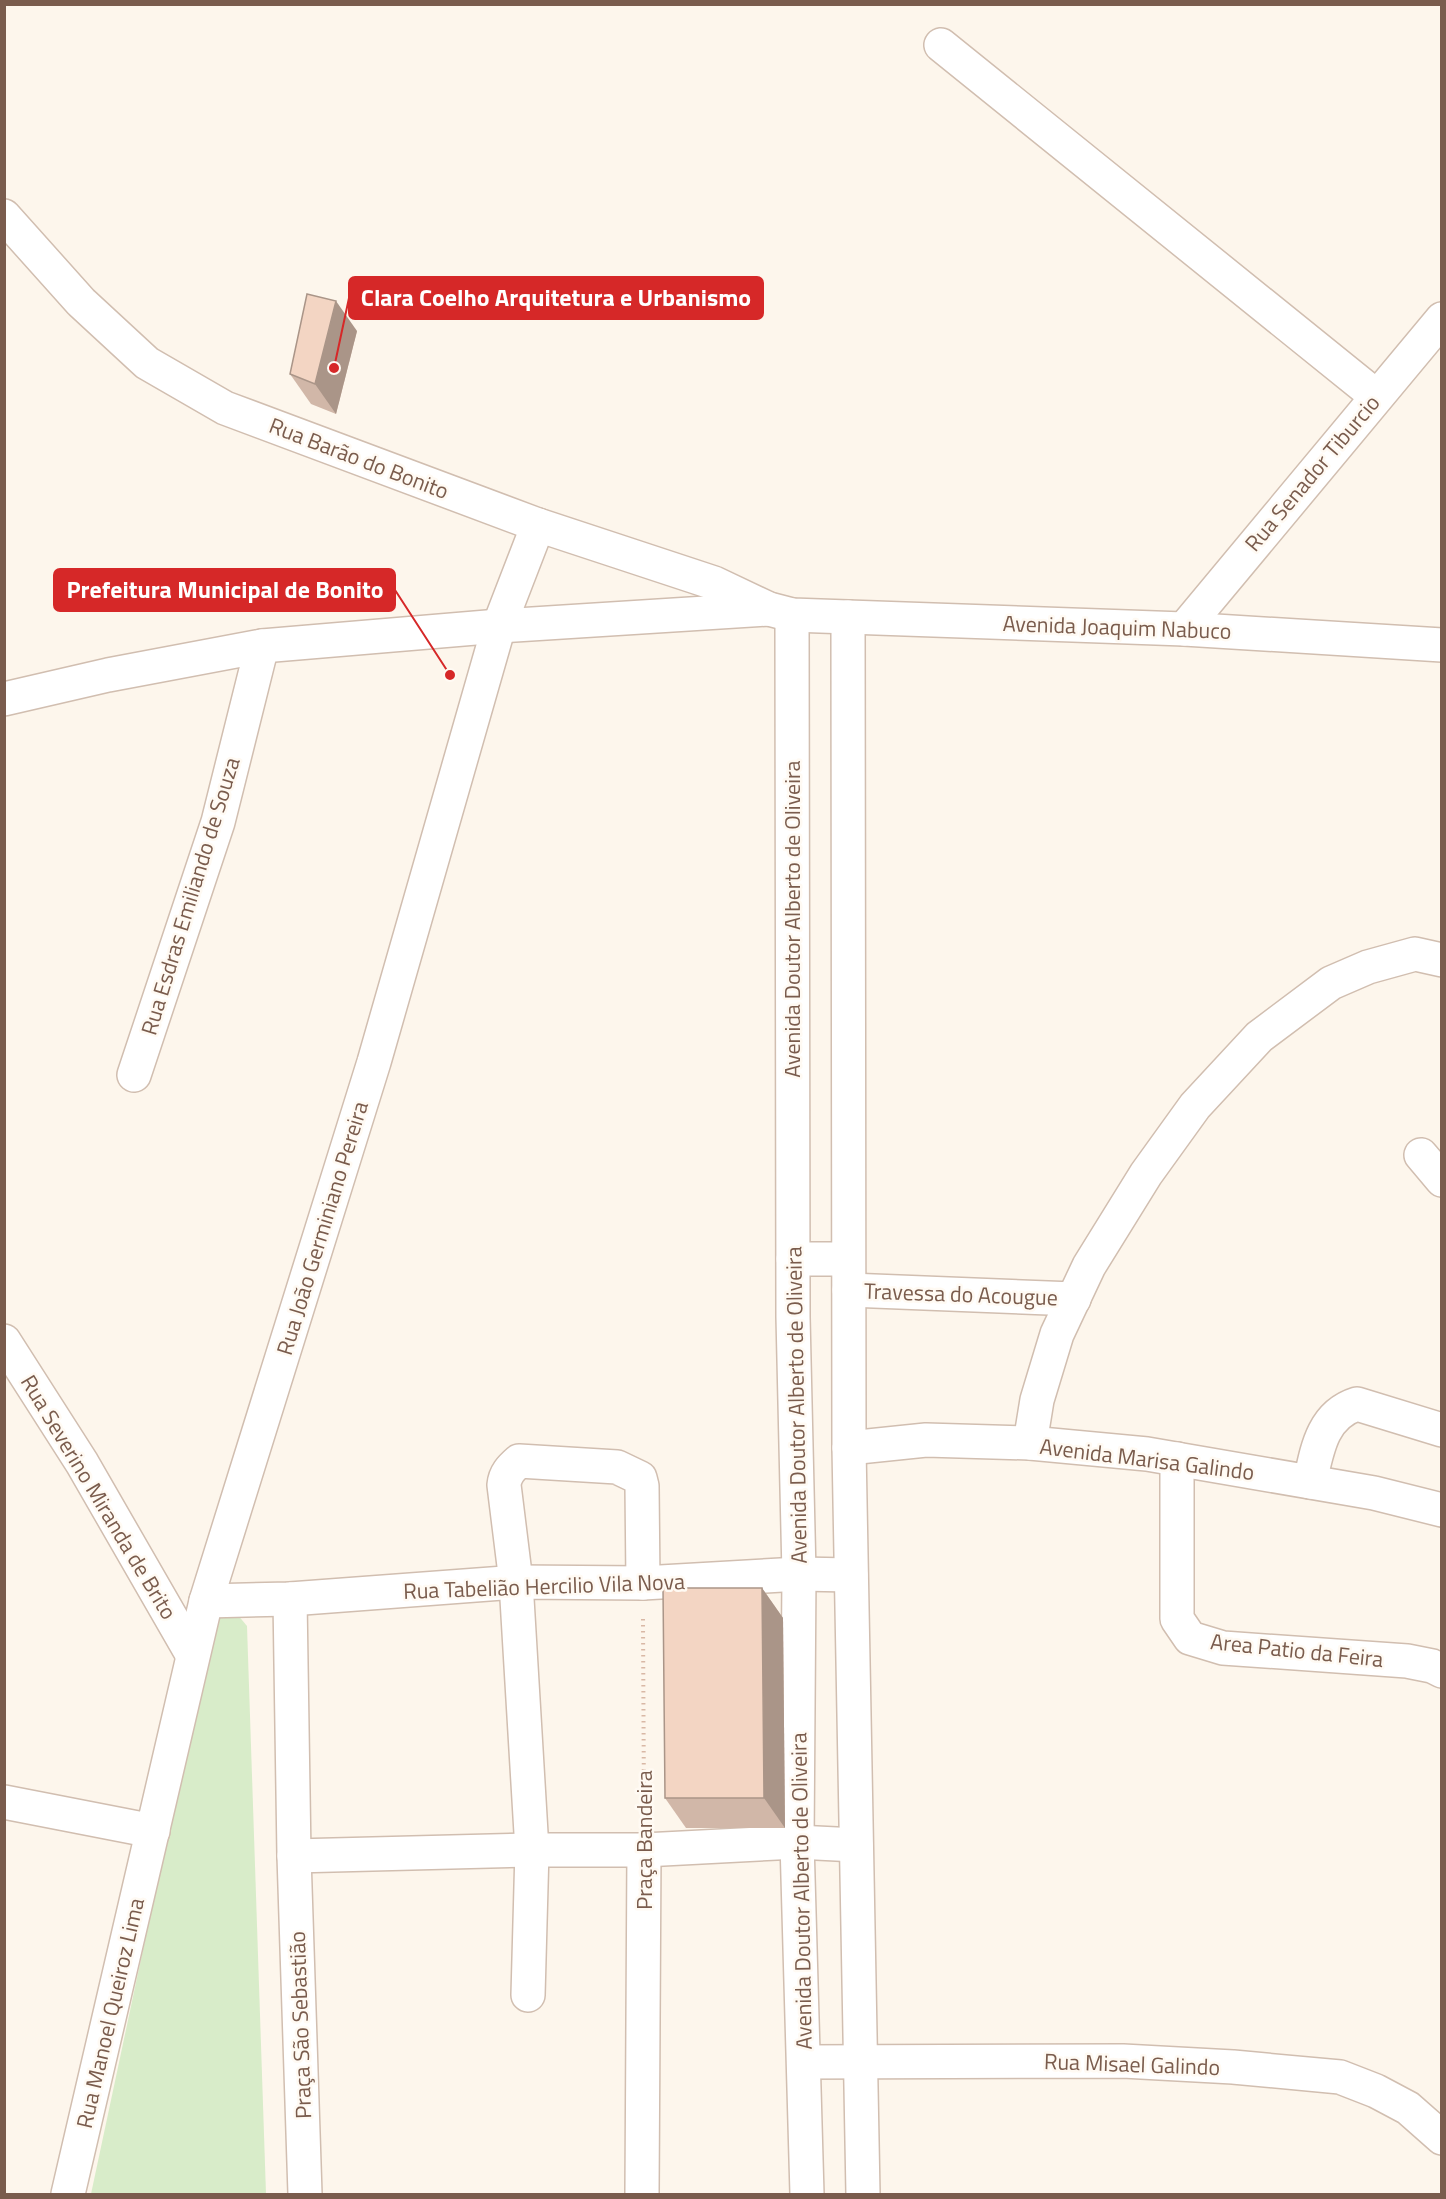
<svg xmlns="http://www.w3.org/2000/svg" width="1446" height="2199" viewBox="0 0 1446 2199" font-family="'Titillium Web',sans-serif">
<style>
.green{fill:#d8ecc9}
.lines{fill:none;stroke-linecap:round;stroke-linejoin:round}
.minor-casing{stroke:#d1beb0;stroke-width:36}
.tertiary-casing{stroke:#d1beb0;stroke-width:36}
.path{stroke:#d9b8a5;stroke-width:4;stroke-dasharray:1.5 4.5;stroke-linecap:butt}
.minor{stroke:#fff;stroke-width:33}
.tertiary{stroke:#fff;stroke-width:33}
.wall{fill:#d1b7a8}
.shaded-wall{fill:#aa9588}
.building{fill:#f3d5c3;stroke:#aa9588;stroke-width:1.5}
.labels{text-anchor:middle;stroke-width:5;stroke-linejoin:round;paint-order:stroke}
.street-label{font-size:22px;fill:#7a5c4d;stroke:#fffaf3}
.leader{fill:none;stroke:#d62828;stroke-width:2}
.callout-dot{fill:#d62828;stroke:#fffaf3;stroke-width:2}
.callout{fill:#d62828;stroke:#d62828;stroke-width:2}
.callout-label{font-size:24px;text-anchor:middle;font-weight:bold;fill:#fff}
</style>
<rect width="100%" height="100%" fill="#fdf6ec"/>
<polygon class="green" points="232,1608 247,1626 266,2194 91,2194 213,1621"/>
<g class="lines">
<g class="minor-casing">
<g id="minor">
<polyline points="941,45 1376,396"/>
<polyline points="4,699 108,675 262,646 499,626 769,609"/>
<polyline points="134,1075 218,822 262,646"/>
<polyline points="1421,1155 1442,1180"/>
<polyline points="849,1290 1074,1299"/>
<polyline points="4,1341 82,1463 192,1654"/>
<polyline points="1030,1443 1037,1400 1057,1334 1089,1266 1146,1174 1195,1106 1259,1037 1331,983 1368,967 1415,954 1442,960"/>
<polyline points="849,1448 926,1440 1030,1443 1147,1454 1374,1493 1442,1510"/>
<polyline points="1177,1459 1177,1619 1190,1638 1223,1648 1407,1661 1432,1666 1442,1671"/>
<path d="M1310,1482C1317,1450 1322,1415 1357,1404L1442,1430"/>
<polyline points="290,1599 294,1856 305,2194"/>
<polyline points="206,1601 290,1599 516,1582 643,1583 799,1574 851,1575"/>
<polyline points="4,1802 153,1831"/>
<polyline points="294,1856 532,1850 644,1850 797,1842 856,1845"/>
<path d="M528,1995L532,1850L516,1582L504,1485C505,1474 511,1468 519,1461L617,1467L640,1478L642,1486L643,1583"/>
<polyline points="804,2062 1123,2061 1233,2067 1340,2077 1376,2091 1408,2108 1442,2138"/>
<polyline points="68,2194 206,1601 374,1062 499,626 538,525"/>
<polyline points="642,2194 644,1850"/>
</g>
</g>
<g class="tertiary-casing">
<g id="tertiary">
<polyline points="4,216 81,302 147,363 225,408 538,525 714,583 769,609 792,615 1184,629 1442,645"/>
<polyline points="792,615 793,1317 799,1574 797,1842 807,2194"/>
<polyline points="848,617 849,1448 863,2194"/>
<polyline points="1184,629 1442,319"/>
<polyline points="793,1259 848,1259"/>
</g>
</g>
<polyline class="path" points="643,1619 644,1813"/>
<use href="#minor" class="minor"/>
<use href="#tertiary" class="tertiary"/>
</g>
<g class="wall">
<polygon points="357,331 336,414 311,404 290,374"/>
<polygon points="762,1588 783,1618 785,1828 686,1828 665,1798"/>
</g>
<g class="shaded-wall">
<polygon points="336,301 357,331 336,414 315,384"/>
<polygon points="762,1588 783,1618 785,1828 764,1798"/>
</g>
<g class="building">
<polygon points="307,294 336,301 315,384 290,374"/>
<polygon points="663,1588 762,1588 764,1798 665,1798"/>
</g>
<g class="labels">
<g class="street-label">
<text transform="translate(359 458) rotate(21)" y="8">Rua Barão do Bonito</text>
<text transform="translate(1312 473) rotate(-50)" y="8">Rua Senador Tiburcio</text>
<text transform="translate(1117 627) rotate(2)" y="8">Avenida Joaquim Nabuco</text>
<text transform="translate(190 896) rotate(-73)" y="8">Rua Esdras Emiliando de Souza</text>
<text transform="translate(792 919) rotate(-90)" y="8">Avenida Doutor Alberto de Oliveira</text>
<text transform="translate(322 1228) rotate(-73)" y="8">Rua João Germiniano Pereira</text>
<text transform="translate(961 1294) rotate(2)" y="8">Travessa do Acougue</text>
<text transform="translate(796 1405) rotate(-91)" y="8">Avenida Doutor Alberto de Oliveira</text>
<text transform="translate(1147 1459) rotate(7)" y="8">Avenida Marisa Galindo</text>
<text transform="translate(99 1497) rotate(59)" y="8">Rua Severino Miranda de Brito</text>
<text transform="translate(544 1586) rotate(-2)" y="8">Rua Tabelião Hercilio Vila Nova</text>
<text transform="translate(1297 1650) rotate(6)" y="8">Area Patio da Feira</text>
<text transform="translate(644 1840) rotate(-90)" y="8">Praça Bandeira</text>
<text transform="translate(801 1891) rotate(-91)" y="8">Avenida Doutor Alberto de Oliveira</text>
<text transform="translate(110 2013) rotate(-77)" y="8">Rua Manoel Queiroz Lima</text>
<text transform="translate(300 2025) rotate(-92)" y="8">Praça São Sebastião</text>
<text transform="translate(1132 2064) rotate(2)" y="8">Rua Misael Galindo</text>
</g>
</g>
<path class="leader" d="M334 368L349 298M450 675L395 590"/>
<g class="callout-dot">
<circle cx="334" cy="368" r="6"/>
<circle cx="450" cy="675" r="6"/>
</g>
<g class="callout">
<rect x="349" y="277" width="414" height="42" rx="6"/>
<rect x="54" y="569" width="341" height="42" rx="6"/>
</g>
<g class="callout-label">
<text x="556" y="306">Clara Coelho Arquitetura e Urbanismo</text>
<text x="225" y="598">Prefeitura Municipal de Bonito</text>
</g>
<rect width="1446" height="2199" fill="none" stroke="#7a5c4d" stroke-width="12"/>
</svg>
